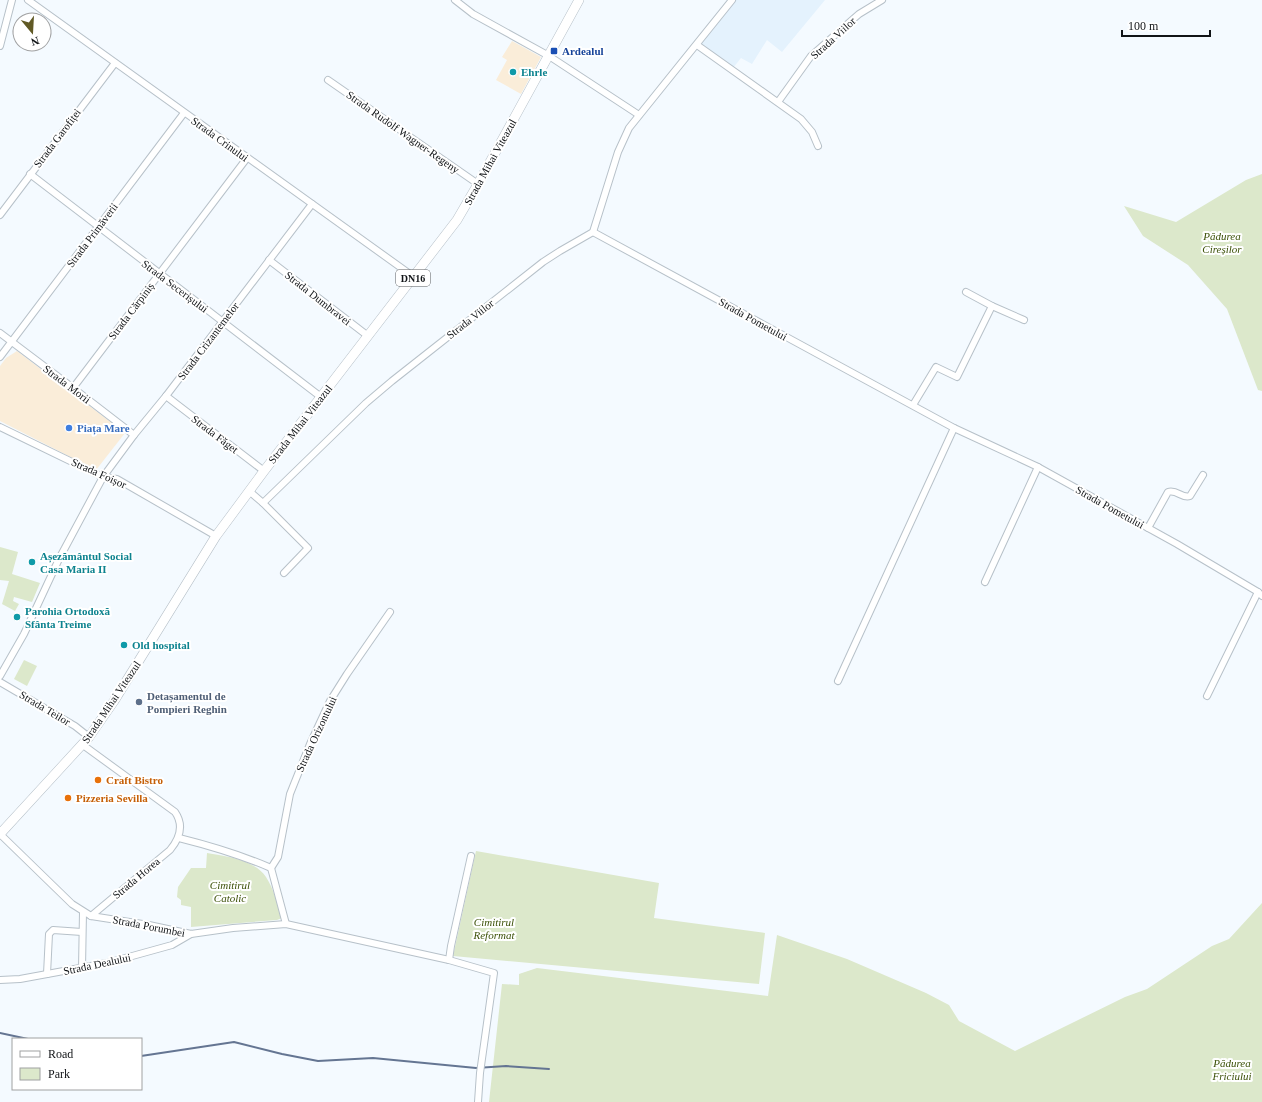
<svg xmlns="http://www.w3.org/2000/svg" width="1262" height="1102" viewBox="0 0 1262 1102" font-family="Georgia,serif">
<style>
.commercial{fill:#faedd9}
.built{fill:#e4f2fd}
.green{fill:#dce8cb}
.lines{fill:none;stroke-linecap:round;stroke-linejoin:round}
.stream{stroke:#647592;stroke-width:2}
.minor-casing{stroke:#b7c1c9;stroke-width:8}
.highway-casing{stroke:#b7c1c9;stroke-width:10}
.minor{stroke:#fff;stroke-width:6}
.highway{stroke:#fff;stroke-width:9}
.transit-dot{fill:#1a4fb4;stroke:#fff;stroke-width:1.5}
.culture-dot{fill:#0f9aa8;stroke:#fff;stroke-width:1.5}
.shop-dot{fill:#3f7fe0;stroke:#fff;stroke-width:1.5}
.service-dot{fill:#5c6f8a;stroke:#fff;stroke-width:1.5}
.food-dot{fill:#e8710a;stroke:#fff;stroke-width:1.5}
.labels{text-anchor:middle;stroke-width:4;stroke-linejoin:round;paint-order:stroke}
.shield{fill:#fff;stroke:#585a5d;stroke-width:1}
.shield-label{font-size:10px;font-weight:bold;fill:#111417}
.street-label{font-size:11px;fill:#111417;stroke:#fff}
.transit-label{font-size:11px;font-weight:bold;fill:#164399;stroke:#fff;text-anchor:start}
.culture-label{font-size:11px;font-weight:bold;fill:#0d838f;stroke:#fff;text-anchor:start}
.park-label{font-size:11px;font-style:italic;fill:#3b5007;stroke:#fff}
.shop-label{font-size:11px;font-weight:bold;fill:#366cbe;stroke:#fff;text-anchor:start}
.service-label{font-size:11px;font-weight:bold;fill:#4e5e75;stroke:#fff;text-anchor:start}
.food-label{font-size:11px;font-weight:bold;fill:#c56008;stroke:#fff;text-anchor:start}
</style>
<rect width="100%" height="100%" fill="#f4faff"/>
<g class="commercial">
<polygon points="512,41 541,57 521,94 496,80 507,60 502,57"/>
<polygon points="17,351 125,433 96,470 0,421 0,366 6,358"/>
</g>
<polygon class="built" points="736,0 825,0 782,52 767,40 752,64 741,58 733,68 701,44"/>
<g class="green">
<polygon points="1262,174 1262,391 1258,390 1227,309 1188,265 1143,236 1124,206 1176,222 1246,180"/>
<polygon points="0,547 18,552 12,574 40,583 32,602 14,597 13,601 19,604 15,611 2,604 9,581 0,580"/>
<polygon points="24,660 37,666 27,686 14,679"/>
<polygon points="476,851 659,883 654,918 765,933 759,984 453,956"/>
<path d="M207,853C226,856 255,860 266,877C274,889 277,904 282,918L277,920L191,927V907L181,905V900L177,897L178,887L191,868H206Z"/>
<polygon points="1262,903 1262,1102 489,1102 502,984 519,985 519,974 537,968 768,996 777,935 847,959 926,993 949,1005 959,1021 1015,1051 1125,997 1147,989 1212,946 1229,939"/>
</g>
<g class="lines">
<g class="stream">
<polyline points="0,1033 28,1039"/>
<polyline points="141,1056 234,1042 282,1054 318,1061 373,1058 476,1068 506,1066 549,1069"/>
</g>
<g class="minor-casing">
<g id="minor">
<polyline points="28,0 414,277"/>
<polyline points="455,0 473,14 549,56 639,115"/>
<polyline points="697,45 801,119 812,132 818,146"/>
<polyline points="0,46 12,0"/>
<polyline points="328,80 478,184"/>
<polyline points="778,102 811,56 859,14 882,0"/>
<polyline points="30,174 321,397"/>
<polyline points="0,215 115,63"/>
<polyline points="593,232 954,428 1038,467 1177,544 1258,592 1262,596"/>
<polyline points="269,260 368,336"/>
<polyline points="966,292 992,306 1024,320"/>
<polyline points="0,333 73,388 134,435"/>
<polyline points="0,357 184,113"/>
<polyline points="73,388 247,158"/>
<polyline points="166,396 264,471"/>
<polyline points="913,405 936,367 957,377 992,306"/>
<polyline points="0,427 103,477 117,479 216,536"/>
<polyline points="249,491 263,503 366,403 392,381 543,262 560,251 593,232 618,152 629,128 732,0"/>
<polyline points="263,503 308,548 284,573"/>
<path d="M1148,528L1168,492C1177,489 1182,499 1190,496L1203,475"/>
<polyline points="985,582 1038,467"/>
<polyline points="0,676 24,634 59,559 103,477 134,435 166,396 312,204"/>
<polyline points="838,681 954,428"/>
<polyline points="0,682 75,726 89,737"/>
<polyline points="1207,696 1258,592"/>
<path d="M83,745L175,812C184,825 180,838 170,850L91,916"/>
<polyline points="0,834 72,904 91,916 149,925 191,934 233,928 286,924 449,960 494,973 480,1073 478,1102"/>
<path d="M179,838C211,846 241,855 271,868"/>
<polyline points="271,868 278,857 290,794 310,744 330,701 347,674 390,612"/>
<polyline points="271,868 286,924"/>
<polyline points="449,960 451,946 471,856"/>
<polyline points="82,968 83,912"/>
<polyline points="47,974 49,934 53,930 82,932"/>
<polyline points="0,980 20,979 107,963 172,945 191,934"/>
</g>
</g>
<g class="highway-casing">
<polyline id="highway" points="0,834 89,737 114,701 216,536 264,471 457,220 478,184 579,0"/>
</g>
<use href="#minor" class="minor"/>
<use href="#highway" class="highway"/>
</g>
<rect class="transit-dot" x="550" y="47" width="8" height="8" rx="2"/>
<g class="culture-dot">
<circle cx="513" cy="72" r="4"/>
<circle cx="32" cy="562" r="4"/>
<circle cx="17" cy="617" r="4"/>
<circle cx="124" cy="645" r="4"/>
</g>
<circle class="shop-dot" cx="69" cy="428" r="4"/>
<circle class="service-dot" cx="139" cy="702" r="4"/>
<g class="food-dot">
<circle cx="98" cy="780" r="4"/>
<circle cx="68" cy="798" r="4"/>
</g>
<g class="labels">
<rect class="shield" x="396" y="270" width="34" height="16" rx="3"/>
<g class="shield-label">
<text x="413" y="282">DN16</text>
</g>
<g class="street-label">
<text transform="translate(833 38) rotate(-42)" y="4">Strada Viilor</text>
<text transform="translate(403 132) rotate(35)" y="4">Strada Rudolf Wagner-Regeny</text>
<text transform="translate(57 138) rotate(-53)" y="4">Strada Garofiței</text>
<text transform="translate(220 139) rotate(36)" y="4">Strada Crinului</text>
<text transform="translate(490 162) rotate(-61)" y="4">Strada Mihai Viteazul</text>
<text transform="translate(92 235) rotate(-53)" y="4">Strada Primăverii</text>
<text transform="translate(175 286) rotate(37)" y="4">Strada Secerișului</text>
<text transform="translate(318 298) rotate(38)" y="4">Strada Dumbravei</text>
<text transform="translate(131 311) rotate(-53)" y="4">Strada Cărpiniș</text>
<text transform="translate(470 319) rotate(-38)" y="4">Strada Viilor</text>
<text transform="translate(753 319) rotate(29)" y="4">Strada Pometului</text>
<text transform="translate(208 341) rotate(-53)" y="4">Strada Crizantemelor</text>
<text transform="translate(67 384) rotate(37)" y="4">Strada Morii</text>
<text transform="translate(300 424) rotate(-52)" y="4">Strada Mihai Viteazul</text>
<text transform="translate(215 434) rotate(37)" y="4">Strada Făget</text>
<text transform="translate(99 473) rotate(24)" y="4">Strada Foișor</text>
<text transform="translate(1110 507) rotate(29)" y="4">Strada Pometului</text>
<text transform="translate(111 702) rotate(-56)" y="4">Strada Mihai Viteazul</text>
<text transform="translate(45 708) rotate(31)" y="4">Strada Teilor</text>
<text transform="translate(316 734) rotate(-65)" y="4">Strada Orizontului</text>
<text transform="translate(136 878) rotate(-40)" y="4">Strada Horea</text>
<text transform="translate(149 926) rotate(11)" y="4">Strada Porumbei</text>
<text transform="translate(97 964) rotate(-12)" y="4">Strada Dealului</text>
</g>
<g class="transit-label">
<text x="562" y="55">Ardealul</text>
</g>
<g class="culture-label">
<text x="521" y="76">Ehrle</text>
<text x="40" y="560">Așezământul Social<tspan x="40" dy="13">Casa Maria II</tspan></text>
<text x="25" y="615">Parohia Ortodoxă<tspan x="25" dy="13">Sfânta Treime</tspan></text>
<text x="132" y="649">Old hospital</text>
</g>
<g class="park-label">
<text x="1222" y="240">Pădurea<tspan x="1222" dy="13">Cireșilor</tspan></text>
<text x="230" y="889">Cimitirul<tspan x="230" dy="13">Catolic</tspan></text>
<text x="494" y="926">Cimitirul<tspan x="494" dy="13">Reformat</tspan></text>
<text x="1232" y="1067">Pădurea<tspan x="1232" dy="13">Friciului</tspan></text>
</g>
<g class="shop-label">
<text x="77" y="432">Piața Mare</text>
</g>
<g class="service-label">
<text x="147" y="700">Detașamentul de<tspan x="147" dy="13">Pompieri Reghin</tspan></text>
</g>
<g class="food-label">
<text x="106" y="784">Craft Bistro</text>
<text x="76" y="802">Pizzeria Sevilla</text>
</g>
</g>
<rect x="12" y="1038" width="130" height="52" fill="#ffffff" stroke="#a0a1a2"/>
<rect x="20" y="1051" width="20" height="6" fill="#ffffff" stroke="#a0a1a2"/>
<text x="48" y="1058" font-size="12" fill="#111417">Road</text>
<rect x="20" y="1068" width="20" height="12" fill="#dce8cb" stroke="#a0a1a2"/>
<text x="48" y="1078" font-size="12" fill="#111417">Park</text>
<g transform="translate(32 32) rotate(162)"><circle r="19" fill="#ffffff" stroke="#a0a1a2"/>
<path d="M0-3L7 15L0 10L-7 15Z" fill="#605925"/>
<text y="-6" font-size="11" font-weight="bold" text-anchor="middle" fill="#111417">N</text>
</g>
<path d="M1122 30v6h88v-6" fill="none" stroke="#111417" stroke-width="2"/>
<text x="1128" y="30" font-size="12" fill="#111417" stroke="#ffffff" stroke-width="3" paint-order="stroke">100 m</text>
</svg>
